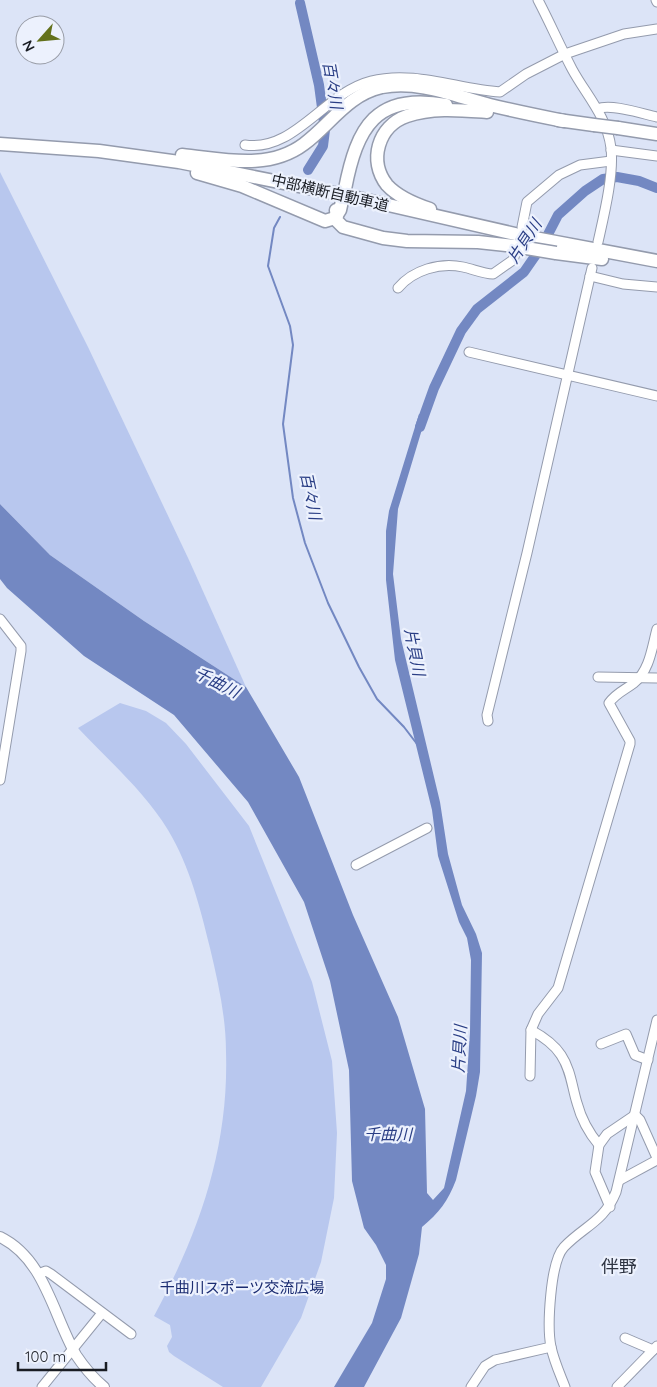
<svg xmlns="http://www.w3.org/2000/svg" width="657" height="1387" viewBox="0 0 657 1387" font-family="Quicksand,'Noto Sans JP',sans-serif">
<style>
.green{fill:#b8c7ee}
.water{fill:#7388c2}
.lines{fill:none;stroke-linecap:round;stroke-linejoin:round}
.stream{stroke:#7388c2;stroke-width:2}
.river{stroke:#7388c2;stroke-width:10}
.minor-casing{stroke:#949bad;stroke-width:11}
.major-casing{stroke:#949bad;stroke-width:12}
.highway-casing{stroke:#949bad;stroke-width:15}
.minor{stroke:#fff;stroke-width:9}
.major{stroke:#fff;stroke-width:10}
.highway{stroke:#fff;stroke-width:12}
.highway-bridge-casing{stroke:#949bad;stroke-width:15;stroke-linecap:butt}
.highway-bridge{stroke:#fff;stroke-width:12}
.labels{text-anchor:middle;stroke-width:4.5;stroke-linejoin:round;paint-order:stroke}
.street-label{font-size:15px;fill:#191c23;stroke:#ecf1fd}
.park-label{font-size:15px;fill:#1b2c71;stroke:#ecf1fd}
.water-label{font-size:16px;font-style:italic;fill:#2a3e85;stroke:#ecf1fd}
.quarter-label{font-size:18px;fill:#2e3442;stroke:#ecf1fd}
</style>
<rect width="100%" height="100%" fill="#dce4f7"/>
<g class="green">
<polygon points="0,172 88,347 189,560 246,687 144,621 50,555 0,504"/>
<path d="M120,703L146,711L166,723L186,744L249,826L312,982L332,1061L337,1133L334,1198L321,1262L301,1318L261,1387H223L174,1356L169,1352L167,1346L172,1337L170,1325L154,1316C199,1233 229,1148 226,1052C226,1017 218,982 210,948C200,907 190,867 168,830C145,792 109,761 78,728Z"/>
</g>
<path class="water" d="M419,414L426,416L398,509L393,574L401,639L440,802L448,854L462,905L476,934L482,953L480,1072L476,1096L456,1180C448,1201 439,1213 422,1227L419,1254L401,1318L364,1387H334L372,1323L386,1279V1265L376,1245L364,1228L352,1181L349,1070L330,981L304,902L248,802L174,715L84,656L7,588L0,579V504L50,555L144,621L246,687L299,777L353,915L398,1017L425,1109L427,1193L433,1200L444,1188L466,1091L470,1032L471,960L467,938L459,922L438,856L432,810L395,660L386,580V531L389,511Z"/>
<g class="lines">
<polyline class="stream" points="280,217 274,228 268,266 290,326 293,345 283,424 293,498 305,543 328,603 359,667 377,699 404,727 417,744"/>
<g class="river">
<polyline points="300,3 319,85 325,130 323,146 308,170"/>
<polyline points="420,427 434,388 461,331 477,309 524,272 542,246 558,215 585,191 603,179 617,177 639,181 657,188"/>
</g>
<g class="minor-casing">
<g id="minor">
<path d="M538,0C550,23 560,46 572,69C586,95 607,116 611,148C614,175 604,215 598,242"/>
<polyline points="656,0 657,2"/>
<path d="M598,109C610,103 643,114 657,117"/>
<path d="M245,145C295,152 324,93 371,81C414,70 457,89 500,92L526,74L565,54L624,34L657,29"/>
<polyline points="611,150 657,156"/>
<polyline points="522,227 527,202 559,175 580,165 611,161"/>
<polyline points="590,276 623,284 657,287"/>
<path d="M398,288C413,270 440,262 463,267C473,269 483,274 493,274L513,260L519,242"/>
<polyline points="469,352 657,396"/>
<polyline points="0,619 21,646 21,651 0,780"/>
<polyline points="598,677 657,678"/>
<polyline points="488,721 487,715 527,553 592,268"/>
<polyline points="356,865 427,828"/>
<path d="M531,1030C542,1036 554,1044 561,1055C571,1070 572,1087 577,1103C581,1118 589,1133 599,1145"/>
<polyline points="601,1044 626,1034 635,1055 648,1060"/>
<path d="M530,1076L531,1030L538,1014L558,988L630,744V741L609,703C616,693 625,690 634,683C650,670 652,647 657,629"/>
<polyline points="620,1180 657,1160"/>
<polyline points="610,1207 595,1172 599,1145 607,1134 635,1115 640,1120 657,1158"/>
<polyline points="38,1274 46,1271 51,1274 131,1334"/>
<polyline points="625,1338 653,1350"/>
<polyline points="42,1387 102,1313"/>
<polyline points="471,1387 485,1366 495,1360 551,1347"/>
<path d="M565,1387C560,1374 554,1361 551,1347C547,1327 550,1262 564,1247C584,1226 604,1222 616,1192L657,1020"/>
<polyline points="617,1387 657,1346"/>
</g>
</g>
<g class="major-casing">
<path id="major" d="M0,1237C45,1259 53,1315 76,1355C84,1367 93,1378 104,1387"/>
</g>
<g class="highway-casing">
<g id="highway">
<polyline points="558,120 594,125"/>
<polyline points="618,128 657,134"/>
<polyline points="0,144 99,151 179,162 349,196 524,236 657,261"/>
<path d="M182,155C223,159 268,171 304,144C331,124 347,95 382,87C419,80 455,96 490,105C514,111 539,116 564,121"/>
<polyline points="197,173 242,186 325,221 335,218 340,210 342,201"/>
<path d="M345,189C357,127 376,92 446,105"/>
<path d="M430,209C415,204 398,197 387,185C368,161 378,126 407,116C432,107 461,110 487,112"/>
<polyline points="336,210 337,221 343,227 383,238 407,241 478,242 514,246"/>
<polyline points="556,253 602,259"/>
</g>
</g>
<use href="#minor" class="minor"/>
<use href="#major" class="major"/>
<use href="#highway" class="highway"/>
<g class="highway-bridge-casing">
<g id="highway-bridge">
<polyline points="594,125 618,128"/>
<polyline points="514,246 556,253"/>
</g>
</g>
<use href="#highway-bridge" class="highway-bridge"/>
</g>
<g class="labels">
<g class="street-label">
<text transform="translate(330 193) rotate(13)" y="5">中部横断自動車道</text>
</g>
<g class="park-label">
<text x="242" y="1293">千曲川スポーツ交流広場</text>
</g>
<g class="water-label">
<text transform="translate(333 85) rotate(80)" y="6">百々川</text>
<text transform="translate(524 241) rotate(-57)" y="6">片貝川</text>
<text transform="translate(311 496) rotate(78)" y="6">百々川</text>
<text transform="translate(415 652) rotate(79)" y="6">片貝川</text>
<text transform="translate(217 682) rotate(27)" y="6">千曲川</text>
<text transform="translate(459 1049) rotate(-87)" y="6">片貝川</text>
<text x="388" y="1140">千曲川</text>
</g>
<g class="quarter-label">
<text x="619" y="1273">伴野</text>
</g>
</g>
<g transform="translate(40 40) rotate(243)"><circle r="24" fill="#ecf1fd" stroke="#989ca6"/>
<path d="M0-4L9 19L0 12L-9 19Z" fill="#63711c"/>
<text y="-8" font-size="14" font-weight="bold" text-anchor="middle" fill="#191c23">N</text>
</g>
<path d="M18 1362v8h88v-8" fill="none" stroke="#191c23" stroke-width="2.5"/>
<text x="25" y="1362" font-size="15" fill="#191c23" stroke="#ecf1fd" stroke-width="4" paint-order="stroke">100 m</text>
</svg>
